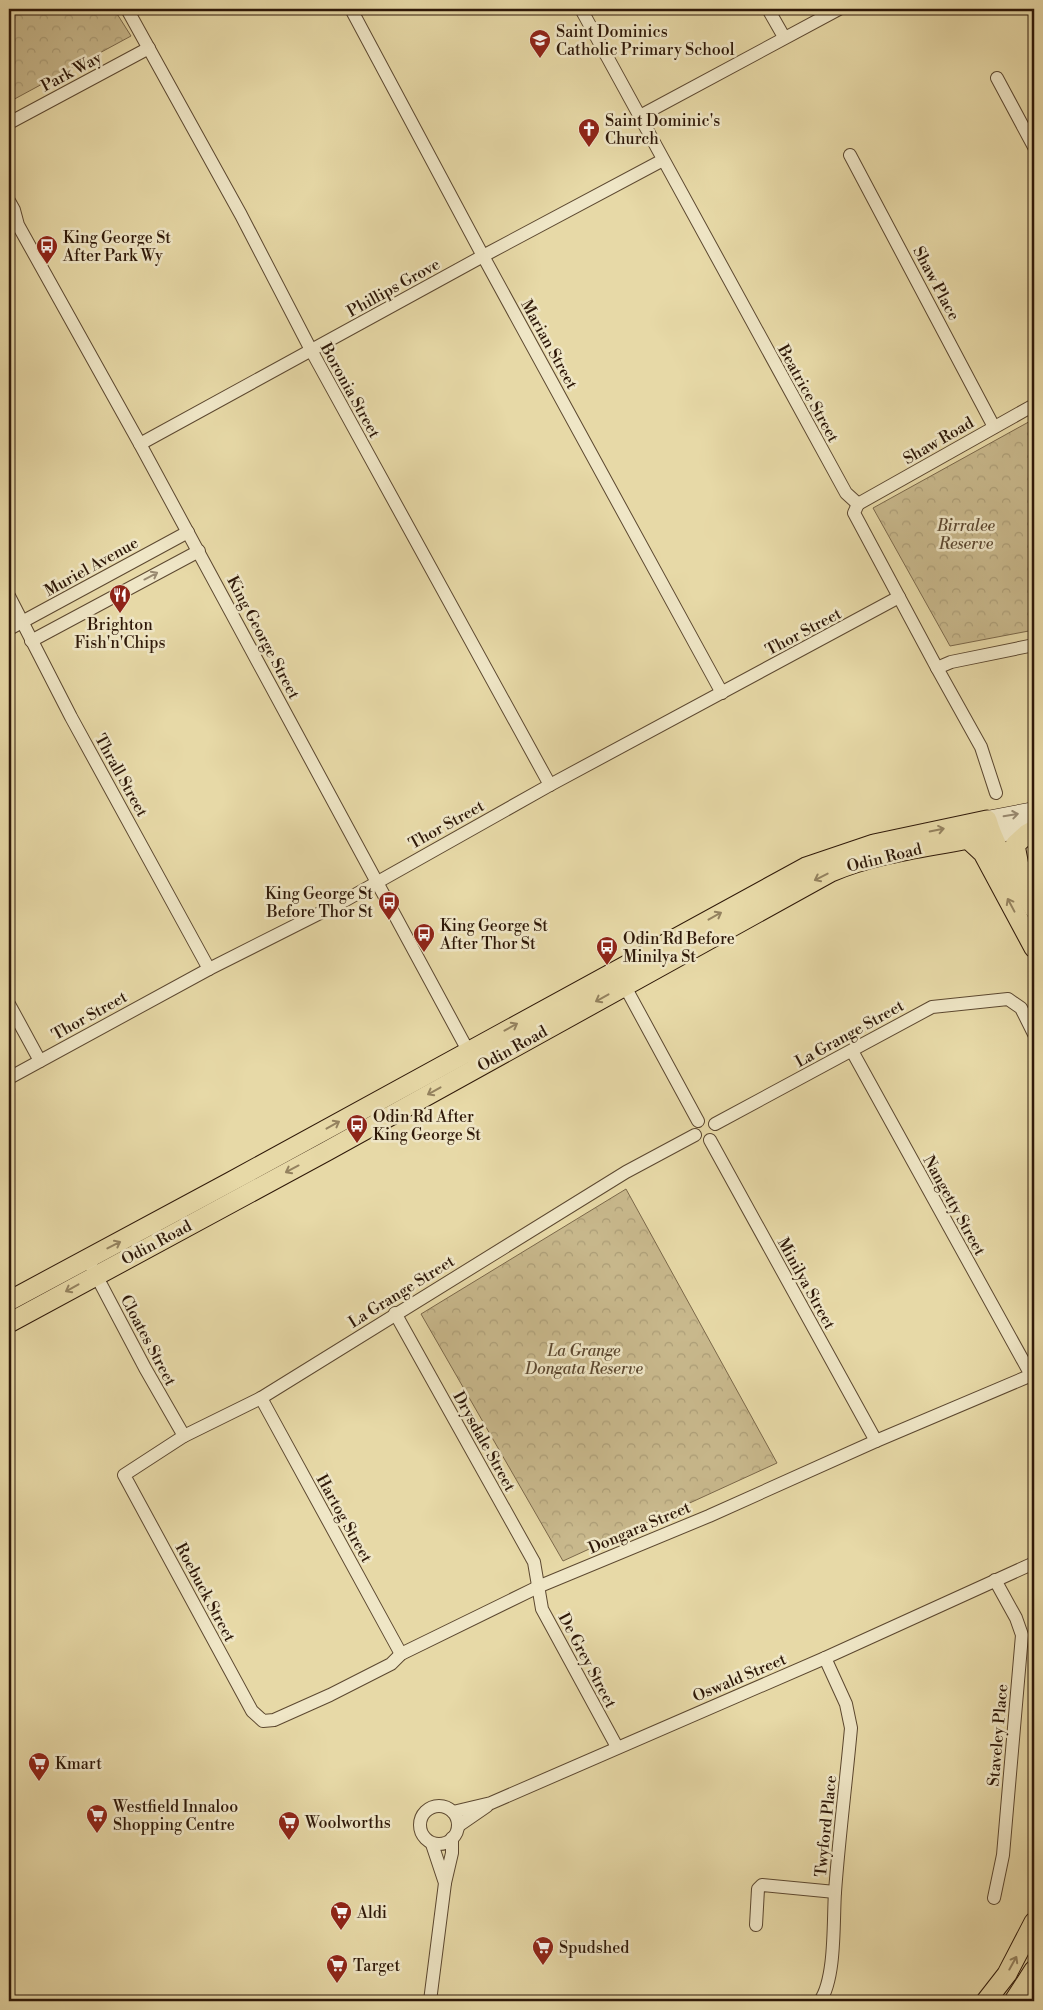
<svg xmlns="http://www.w3.org/2000/svg" width="1043" height="2010" viewBox="0 0 1043 2010" font-family="'Libre Bodoni',serif">
<style>
.forest{fill:url(#forest-crowns);stroke:#7b684a}
.lines{fill:none;stroke-linecap:round;stroke-linejoin:round}
.street-casing{stroke:#5c4830;stroke-width:14}
.secondary-casing{stroke:#2e1808;stroke-width:19}
.primary-casing{stroke:#2e1808;stroke-width:21}
.street{stroke:#efe6c6;stroke-width:12}
.secondary{stroke:#efe6c6;stroke-width:18}
.primary{stroke:#e7d9a7;stroke-width:19}
.oneway{stroke:#988970}
.oneway2{stroke:#94825f}
.labels{text-anchor:middle;stroke-width:5;stroke-linejoin:round;paint-order:stroke}
.poi-label{font-size:16px;fill:#2e1808;stroke:#efe6c6;text-anchor:start}
.street-label{font-size:16px;fill:#2e1808;stroke:#efe6c6}
.park-label{font-size:16px;font-style:italic;fill:#5c4830;stroke:#efe6c6}
</style>
<defs>
<pattern id="forest-crowns" width="20" height="18" patternUnits="userSpaceOnUse" patternTransform="scale(1.25)"><rect width="20" height="18" fill="#c8b88c"/><path d="M2 6a3 3 0 1 1 6 0M12 15a3 3 0 1 1 6 0" fill="none" stroke="#ac9d77"/></pattern>
</defs>
<rect width="100%" height="100%" fill="#e7d9a7"/>
<filter id="stains"><feTurbulence type="fractalNoise" baseFrequency=".004" numOctaves="4"/><feColorMatrix values="0 0 0 0 .2 0 0 0 0 .09 0 0 0 0 .02 0 0 0 .5 -.17"/></filter>
<radialGradient id="worn" r=".72"><stop offset=".6" stop-color="#630" stop-opacity="0"/><stop offset="1" stop-color="#630" stop-opacity=".3"/></radialGradient>
<g class="forest">
<polygon points="9,9 114,9 131,36 9,102"/>
<polygon points="1034,419 1034,630 950,646 873,508"/>
<polygon points="626,1189 777,1463 563,1561 421,1314"/>
</g>
<g class="lines">
<g class="street-casing">
<g id="street">
<polyline points="127,9 241,215 311,350 550,785"/>
<polyline points="351,9 483,256 722,693"/>
<polyline points="581,9 846,493 858,504"/>
<polyline points="768,9 784,37"/>
<polyline points="997,78 1034,147"/>
<polyline points="640,116 839,9"/>
<polyline points="9,123 149,48"/>
<polyline points="850,155 994,427"/>
<polyline points="9,201 14,210 18,225 140,444 472,1058"/>
<polyline points="140,444 483,256 663,160"/>
<polyline points="858,504 854,513 937,668 981,747 996,793"/>
<polyline points="858,504 1034,405"/>
<polyline points="9,596 71,717 209,969"/>
<polyline points="9,629 188,532"/>
<polyline points="31,641 199,551"/>
<polyline points="937,668 951,662 1034,645"/>
<polyline points="622,981 698,1121"/>
<polyline points="9,1004 40,1061"/>
<polyline points="852,1051 1031,1375"/>
<polyline points="9,1078 209,969 344,901 550,785 899,597"/>
<polyline points="715,1124 932,1007 1008,999 1021,1008 1034,1034"/>
<polyline points="695,1135 626,1172 261,1398 184,1436 124,1475 252,1711 263,1721 274,1720 330,1695 391,1664 401,1654 540,1586 709,1516 876,1441 1034,1374"/>
<polyline points="710,1140 876,1441"/>
<polyline points="87,1258 145,1368 184,1436"/>
<polyline points="395,1313 534,1562 542,1609 617,1747"/>
<polyline points="261,1398 401,1654"/>
<circle cx="439" cy="1825" r="19"/>
<polyline points="453,1812 491,1803 825,1658 1034,1563"/>
<polyline points="458,1826 487,1806"/>
<polyline points="445,1883 452,1853 452,1838"/>
<polyline points="994,1898 1003,1855 1022,1635 1016,1618 995,1580"/>
<polyline points="756,1925 758,1889 762,1885 835,1892"/>
<polyline points="430,2001 445,1883 432,1844"/>
<path d="M820,2001C836,1978 833,1921 835,1892C839,1837 846,1783 851,1728L846,1704L825,1658"/>
</g>
</g>
<g class="secondary-casing">
<g id="secondary">
<polyline points="987,820 1034,811"/>
<polyline points="991,834 1034,828"/>
</g>
</g>
<g class="primary-casing">
<g id="primary">
<polyline points="967,830 969,840 983,853 1034,948"/>
<polyline points="1025,878 1019,866 1015,845 1027,834 1034,830"/>
<path d="M9,1301L232,1181L806,867L874,844L987,820C996,852 1018,880 1034,909"/>
<path d="M9,1323L327,1151L831,872C883,850 937,847 991,834"/>
<polyline points="986,2001 1007,1974 1034,1922"/>
<polyline points="1014,2001 1034,1970"/>
</g>
</g>
<use href="#street" class="street"/>
<use href="#secondary" class="secondary"/>
<use href="#primary" class="primary"/>
</g>
<defs><path id="oneway-shaft" d="M-6 0H5M1.5-3L5.5 0L1.5 3" fill="none" stroke-width="1.6" stroke-linecap="round" stroke-linejoin="round" transform="scale(1.25)"/></defs>
<g class="oneway">
<use href="#oneway-shaft" transform="translate(151 576) rotate(-28)"/>
<use href="#oneway-shaft" transform="translate(1011 815) rotate(-9)"/>
</g>
<g class="oneway2">
<use href="#oneway-shaft" transform="translate(937 830) rotate(-12)"/>
<use href="#oneway-shaft" transform="translate(821 877) rotate(153)"/>
<use href="#oneway-shaft" transform="translate(1011 905) rotate(-118)"/>
<use href="#oneway-shaft" transform="translate(715 916) rotate(-29)"/>
<use href="#oneway-shaft" transform="translate(602 998) rotate(151)"/>
<use href="#oneway-shaft" transform="translate(511 1027) rotate(-29)"/>
<use href="#oneway-shaft" transform="translate(434 1091) rotate(151)"/>
<use href="#oneway-shaft" transform="translate(333 1125) rotate(-29)"/>
<use href="#oneway-shaft" transform="translate(292 1169) rotate(152)"/>
<use href="#oneway-shaft" transform="translate(114 1245) rotate(-27)"/>
<use href="#oneway-shaft" transform="translate(72 1288) rotate(151)"/>
<use href="#oneway-shaft" transform="translate(1013 1963) rotate(-61)"/>
</g>
<defs>
<g id="school-pin" transform="scale(1.125)"><path d="M0 17L-7.5 6A9.5 9.5 0 1 1 7.5 6Z" fill="#8f2418" stroke="#efe6c6"/><path d="M0-5L7-2L0 1L-7-2ZM-4 1L0 2.5L4 1V4Q0 6-4 4Z" fill="#fff"/></g>
<g id="church-pin" transform="scale(1.125)"><path d="M0 17L-7.5 6A9.5 9.5 0 1 1 7.5 6Z" fill="#8f2418" stroke="#efe6c6"/><path d="M-1.2-6h2.4v3.5h3.3v2.4h-3.3V6h-2.4V-.1h-3.3v-2.4h3.3Z" fill="#fff"/></g>
<g id="bus-pin" transform="scale(1.125)"><path d="M0 17L-7.5 6A9.5 9.5 0 1 1 7.5 6Z" fill="#8f2418" stroke="#efe6c6"/><path d="M-5-6H5V4H4V6H2V4H-2V6H-4V4H-5ZM-3.5-4V0h7V-4ZM-3.5 1.2v1.5H-2V1.2ZM2 1.2v1.5H3.5V1.2Z" fill="#fff"/></g>
<g id="restaurant-pin" transform="scale(1.125)"><path d="M0 17L-7.5 6A9.5 9.5 0 1 1 7.5 6Z" fill="#8f2418" stroke="#efe6c6"/><path d="M-5-6h1v4h1v-4h1v4h1v-4h1v5L-1.5 .5V6h-2V.5L-5-1ZM5-6V6H3V1.5H1.5Q1.5-4 5-6Z" fill="#fff"/></g>
<g id="supermarket-pin" transform="scale(1.125)"><path d="M0 17L-7.5 6A9.5 9.5 0 1 1 7.5 6Z" fill="#8f2418" stroke="#efe6c6"/><path d="M-6-5.5h2.5l.6 2H6L4.5 2H-2.5L-4.4-4H-6ZM-1.5 3.2a1.3 1.3 0 1 0 .1 0ZM3 3.2a1.3 1.3 0 1 0 .1 0Z" fill="#fff"/></g>
</defs>
<g fill-rule="evenodd">
<use href="#school-pin" x="540" y="40"/>
<use href="#church-pin" x="589" y="129"/>
<use href="#bus-pin" x="47" y="246"/>
<use href="#restaurant-pin" x="120" y="595"/>
<use href="#bus-pin" x="389" y="902"/>
<use href="#bus-pin" x="424" y="934"/>
<use href="#bus-pin" x="607" y="947"/>
<use href="#bus-pin" x="357" y="1125"/>
<use href="#supermarket-pin" x="39" y="1763"/>
<use href="#supermarket-pin" x="97" y="1815"/>
<use href="#supermarket-pin" x="289" y="1822"/>
<use href="#supermarket-pin" x="341" y="1912"/>
<use href="#supermarket-pin" x="543" y="1947"/>
<use href="#supermarket-pin" x="337" y="1965"/>
</g>
<g class="labels">
<g class="poi-label">
<text x="556" y="37">Saint Dominics<tspan x="556" dy="18">Catholic Primary School</tspan></text>
<text x="605" y="126">Saint Dominic's<tspan x="605" dy="18">Church</tspan></text>
<text x="63" y="243">King George St<tspan x="63" dy="18">After Park Wy</tspan></text>
<text x="120" y="630" text-anchor="middle">Brighton<tspan x="120" dy="18">Fish'n'Chips</tspan></text>
<text x="373" y="899" text-anchor="end">King George St<tspan x="373" dy="18">Before Thor St</tspan></text>
<text x="440" y="931">King George St<tspan x="440" dy="18">After Thor St</tspan></text>
<text x="623" y="944">Odin Rd Before<tspan x="623" dy="18">Minilya St</tspan></text>
<text x="373" y="1122">Odin Rd After<tspan x="373" dy="18">King George St</tspan></text>
<text x="55" y="1769">Kmart</text>
<text x="113" y="1812">Westfield Innaloo<tspan x="113" dy="18">Shopping Centre</tspan></text>
<text x="305" y="1828">Woolworths</text>
<text x="357" y="1918">Aldi</text>
<text x="559" y="1953">Spudshed</text>
<text x="353" y="1971">Target</text>
</g>
<g class="street-label">
<text transform="translate(71 71) rotate(-28)" y="6">Park Way</text>
<text transform="translate(937 283) rotate(62)" y="6">Shaw Place</text>
<text transform="translate(393 287) rotate(-29)" y="6">Phillips Grove</text>
<text transform="translate(550 344) rotate(61)" y="6">Marian Street</text>
<text transform="translate(351 390) rotate(61)" y="6">Boronia Street</text>
<text transform="translate(809 393) rotate(61)" y="6">Beatrice Street</text>
<text transform="translate(938 440) rotate(-30)" y="6">Shaw Road</text>
<text transform="translate(91 566) rotate(-29)" y="6">Muriel Avenue</text>
<text transform="translate(803 631) rotate(-28)" y="6">Thor Street</text>
<text transform="translate(264 637) rotate(62)" y="6">King George Street</text>
<text transform="translate(122 775) rotate(61)" y="6">Thrall Street</text>
<text transform="translate(446 824) rotate(-29)" y="6">Thor Street</text>
<text transform="translate(884 857) rotate(-14)" y="6">Odin Road</text>
<text transform="translate(89 1015) rotate(-29)" y="6">Thor Street</text>
<text transform="translate(849 1033) rotate(-29)" y="6">La Grange Street</text>
<text transform="translate(512 1048) rotate(-29)" y="6">Odin Road</text>
<text transform="translate(955 1205) rotate(61)" y="6">Nangetty Street</text>
<text transform="translate(156 1242) rotate(-28)" y="6">Odin Road</text>
<text transform="translate(807 1283) rotate(61)" y="6">Minilya Street</text>
<text transform="translate(401 1291) rotate(-32)" y="6">La Grange Street</text>
<text transform="translate(149 1340) rotate(62)" y="6">Cloates Street</text>
<text transform="translate(485 1441) rotate(61)" y="6">Drysdale Street</text>
<text transform="translate(345 1518) rotate(61)" y="6">Hartog Street</text>
<text transform="translate(639 1527) rotate(-23)" y="6">Dongara Street</text>
<text transform="translate(206 1592) rotate(62)" y="6">Roebuck Street</text>
<text transform="translate(588 1660) rotate(62)" y="6">De Grey Street</text>
<text transform="translate(739 1677) rotate(-23)" y="6">Oswald Street</text>
<text transform="translate(997 1735) rotate(-85)" y="6">Staveley Place</text>
<text transform="translate(825 1826) rotate(-84)" y="6">Twyford Place</text>
</g>
<g class="park-label">
<text x="966" y="531">Birralee<tspan x="966" dy="18">Reserve</tspan></text>
<text x="584" y="1356">La Grange<tspan x="584" dy="18">Dongata Reserve</tspan></text>
</g>
</g>
<rect width="1043" height="2010" fill="none" stroke="#e7d9a7" stroke-width="30"/>
<rect x="10" y="10" width="1023" height="1990" fill="none" stroke="#2e1808" stroke-width="2.5"/>
<rect x="15" y="15" width="1013" height="1980" fill="none" stroke="#2e1808"/>
<rect width="100%" height="100%" filter="url(#stains)"/>
<rect width="100%" height="100%" fill="url(#worn)"/>
</svg>
